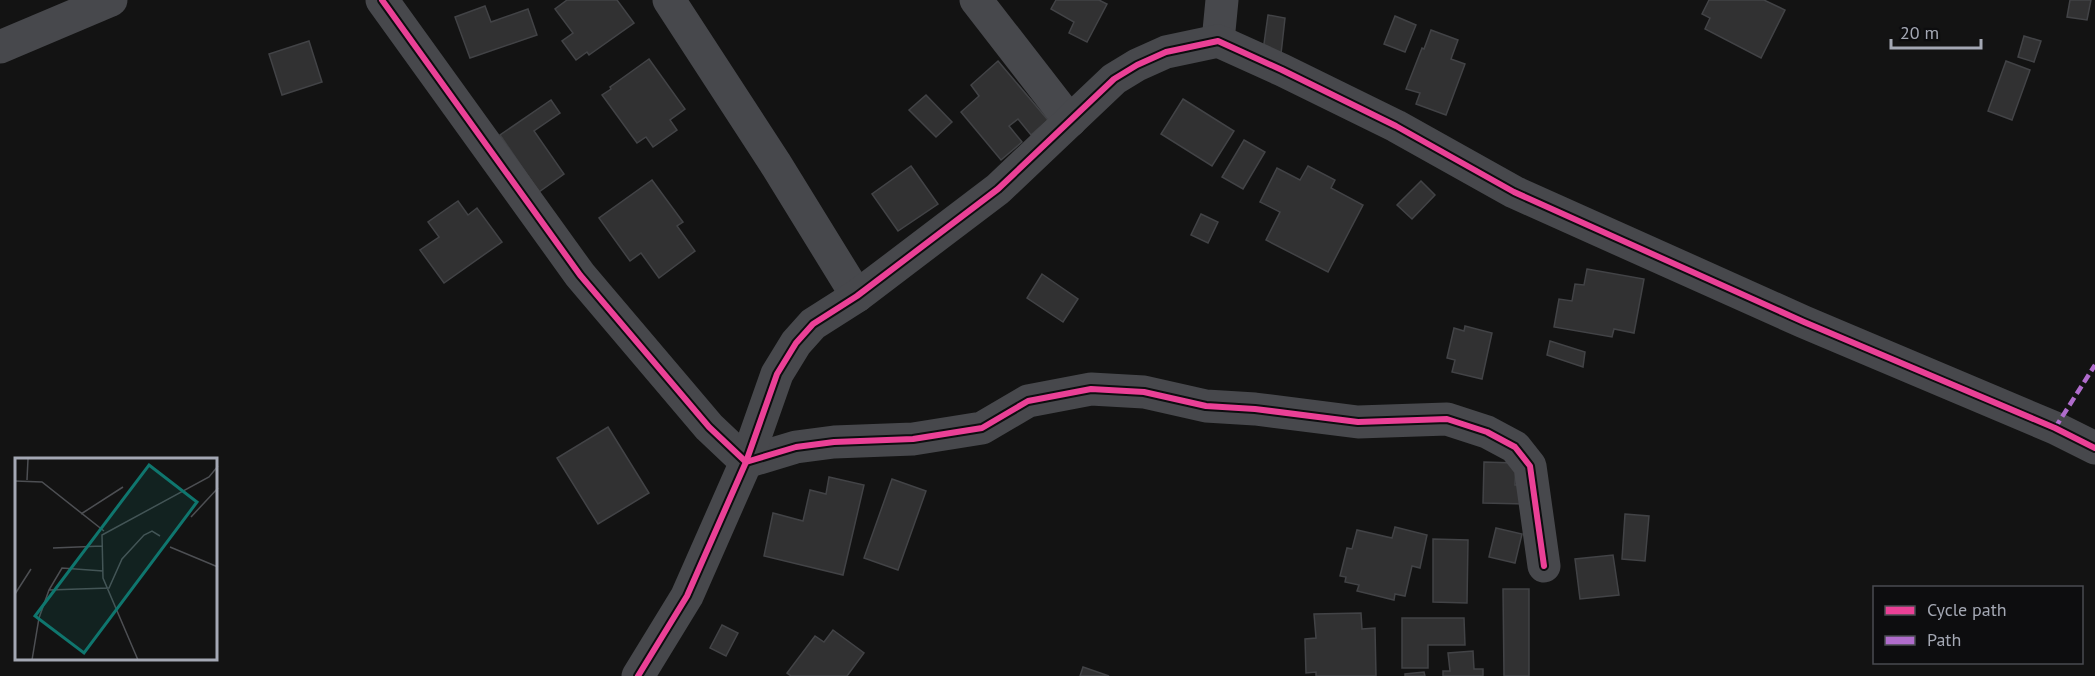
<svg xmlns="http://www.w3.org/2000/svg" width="2095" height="676" viewBox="0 0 2095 676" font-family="'PT Sans',sans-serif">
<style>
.building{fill:#313132;stroke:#424346;stroke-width:1.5}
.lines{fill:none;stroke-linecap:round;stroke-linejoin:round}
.street{stroke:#47484c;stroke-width:33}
.quiet{stroke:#b06ccc;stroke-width:4.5;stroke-dasharray:9 4.5;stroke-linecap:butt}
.cycleway-casing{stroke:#0d0d0f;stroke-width:10}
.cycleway{stroke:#ea4096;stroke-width:6}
.inset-road{fill:none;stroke:#4d4f53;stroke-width:1.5}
.view{fill:#0f766e;fill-opacity:0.15;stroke:#0f766e;stroke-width:3}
.inset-edge{fill:none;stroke:#a4a8b4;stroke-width:3}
</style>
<rect width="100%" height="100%" fill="#131313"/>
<g class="building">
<polygon points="567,0 617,0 634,23 589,55 587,52 576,60 562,41 573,33 555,9"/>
<polygon points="1056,0 1099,0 1107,4 1087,42 1069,33 1074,22 1051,9"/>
<polygon points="1709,0 1764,0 1785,10 1761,58 1705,29 1710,18 1702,14"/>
<polygon points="2070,0 2091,0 2087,20 2067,17"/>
<polygon points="485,6 491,22 528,9 537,35 470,58 455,17"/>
<polygon points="1268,15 1285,18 1281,54 1263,51"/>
<polygon points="1395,16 1416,25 1405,52 1384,44"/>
<polygon points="1431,30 1458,40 1451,59 1465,64 1446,115 1416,104 1420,93 1406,89 1422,48 1424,49"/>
<polygon points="2024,36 2041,41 2034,62 2018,57"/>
<polygon points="309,41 322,82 282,95 269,54"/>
<polygon points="649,59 685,109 670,120 677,130 653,147 646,137 637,143 602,95 611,89 610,87"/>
<polygon points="998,61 1048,120 1031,135 1018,119 1009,126 1022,142 1001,160 961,112 979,96 971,85"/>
<polygon points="2006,61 2030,70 2012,120 1988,111"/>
<polygon points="926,95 952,122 936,137 909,110"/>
<polygon points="1183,99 1234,131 1212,166 1161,134"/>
<polygon points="551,100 560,113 534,131 564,174 539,192 500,135"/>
<polygon points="1244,140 1265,152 1243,189 1222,177"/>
<polygon points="911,166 938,204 898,231 872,194"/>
<polygon points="1308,166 1335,180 1331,188 1363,205 1328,272 1266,240 1280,212 1260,202 1277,168 1300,180"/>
<polygon points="652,180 683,222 677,226 695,251 659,278 641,253 630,261 599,218"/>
<polygon points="1421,181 1435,195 1412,219 1397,205"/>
<polygon points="458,201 468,215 477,208 502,242 444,283 420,250 439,237 428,222"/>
<polygon points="1201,214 1218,222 1208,243 1191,235"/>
<polygon points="1587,269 1644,279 1634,333 1614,329 1612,337 1554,327 1559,299 1572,301 1575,284 1584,285"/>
<polygon points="1042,274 1078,299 1063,322 1027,298"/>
<polygon points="1465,326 1492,333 1482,379 1452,372 1455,360 1447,358 1454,328 1464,331"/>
<polygon points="1550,341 1585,352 1583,367 1547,355"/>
<polygon points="608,427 649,493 598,524 557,458"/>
<polygon points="1484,462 1516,463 1515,485 1528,485 1527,504 1483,503"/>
<polygon points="829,477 864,485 843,575 764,556 773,513 803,521 810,490 826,494"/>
<polygon points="892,479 926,491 898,570 864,558"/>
<polygon points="1625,514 1649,516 1645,561 1622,559"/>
<polygon points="1395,527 1427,535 1420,568 1412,566 1405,596 1395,594 1394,600 1357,591 1359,585 1345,582 1346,577 1340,576 1347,548 1352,549 1357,530 1392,538"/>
<polygon points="1496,528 1522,534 1515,563 1489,557"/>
<polygon points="1433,539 1468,540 1467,603 1433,602"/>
<polygon points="1613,555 1619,595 1580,599 1575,559"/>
<polygon points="1503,589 1529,589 1529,676 1504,676"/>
<polygon points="1361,613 1362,629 1375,628 1376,676 1316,676 1316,672 1306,673 1305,639 1316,638 1314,614"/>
<polygon points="1402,618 1464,618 1465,645 1428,645 1428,668 1402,668"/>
<polygon points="722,625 738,633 726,656 710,648"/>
<polygon points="833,630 864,653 847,676 791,676 787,673 815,636 824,642"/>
<polygon points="1473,651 1474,669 1483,669 1483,676 1443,676 1443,671 1450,671 1448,653"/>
<polygon points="1083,667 1109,676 1080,676"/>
<polygon points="1424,672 1425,676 1405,676 1405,674"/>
</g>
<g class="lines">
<g class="street">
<polyline points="382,0 580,275 709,427 746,462 796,447 834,442 913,439 982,428 1028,401 1091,389 1144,392 1206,406 1255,409 1358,422 1447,419 1487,432 1515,447 1530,466 1544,566"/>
<polyline points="669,0 775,163 857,296"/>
<polyline points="976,0 1070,121"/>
<polyline points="1218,41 1222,0"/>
<polyline points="0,47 111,0"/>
<polyline points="638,676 687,596 746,462 777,374 796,343 813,324 857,296 998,189 1114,79 1137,65 1166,52 1218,41 1282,70 1396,126 1514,192 1804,322 2055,428 2095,448"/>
</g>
<polyline class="quiet" points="2055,428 2095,365"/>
<g class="cycleway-casing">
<g id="cycleway">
<polyline points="382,0 580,275 709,427 746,462 796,447 834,442 913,439 982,428 1028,401 1091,389 1144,392 1206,406 1255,409 1358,422 1447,419 1487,432 1515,447 1530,466 1544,566"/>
<polyline points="638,676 687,596 746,462 777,374 796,343 813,324 857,296 998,189 1114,79 1137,65 1166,52 1218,41 1282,70 1396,126 1514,192 1804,322 2055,428 2095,448"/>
</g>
</g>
<use href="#cycleway" class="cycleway"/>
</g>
<g transform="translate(15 458)">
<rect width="202" height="202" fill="#131313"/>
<path class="inset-road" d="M12,22L13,1M0,23L27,24L89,73M66,56L108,29M176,59L203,30M155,89L203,109M38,90L87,88M34,132L47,110L88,113M0,136L16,111M17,202L24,160L34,132L94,130L107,101L129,77L137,73L145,78M123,202L88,120L87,77L194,19L203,8"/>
<path class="view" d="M134,7L182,44L69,195L20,158Z"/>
<rect width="202" height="202" class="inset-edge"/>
</g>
<rect x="1873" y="586" width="210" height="78" fill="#0d0d0f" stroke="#494b51" stroke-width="1.5"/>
<rect x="1885" y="606" width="30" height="9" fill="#ea4096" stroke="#494b51" stroke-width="1.5"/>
<text x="1927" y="616" font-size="18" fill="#a4a8b4">Cycle path</text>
<rect x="1885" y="636" width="30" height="9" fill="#b06ccc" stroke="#494b51" stroke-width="1.5"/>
<text x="1927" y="646" font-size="18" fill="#a4a8b4">Path</text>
<path d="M1891 39v9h90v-9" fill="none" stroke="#a4a8b4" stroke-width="3"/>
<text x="1900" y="39" font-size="18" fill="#a4a8b4" stroke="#0d0d0f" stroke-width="4.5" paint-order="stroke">20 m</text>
</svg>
